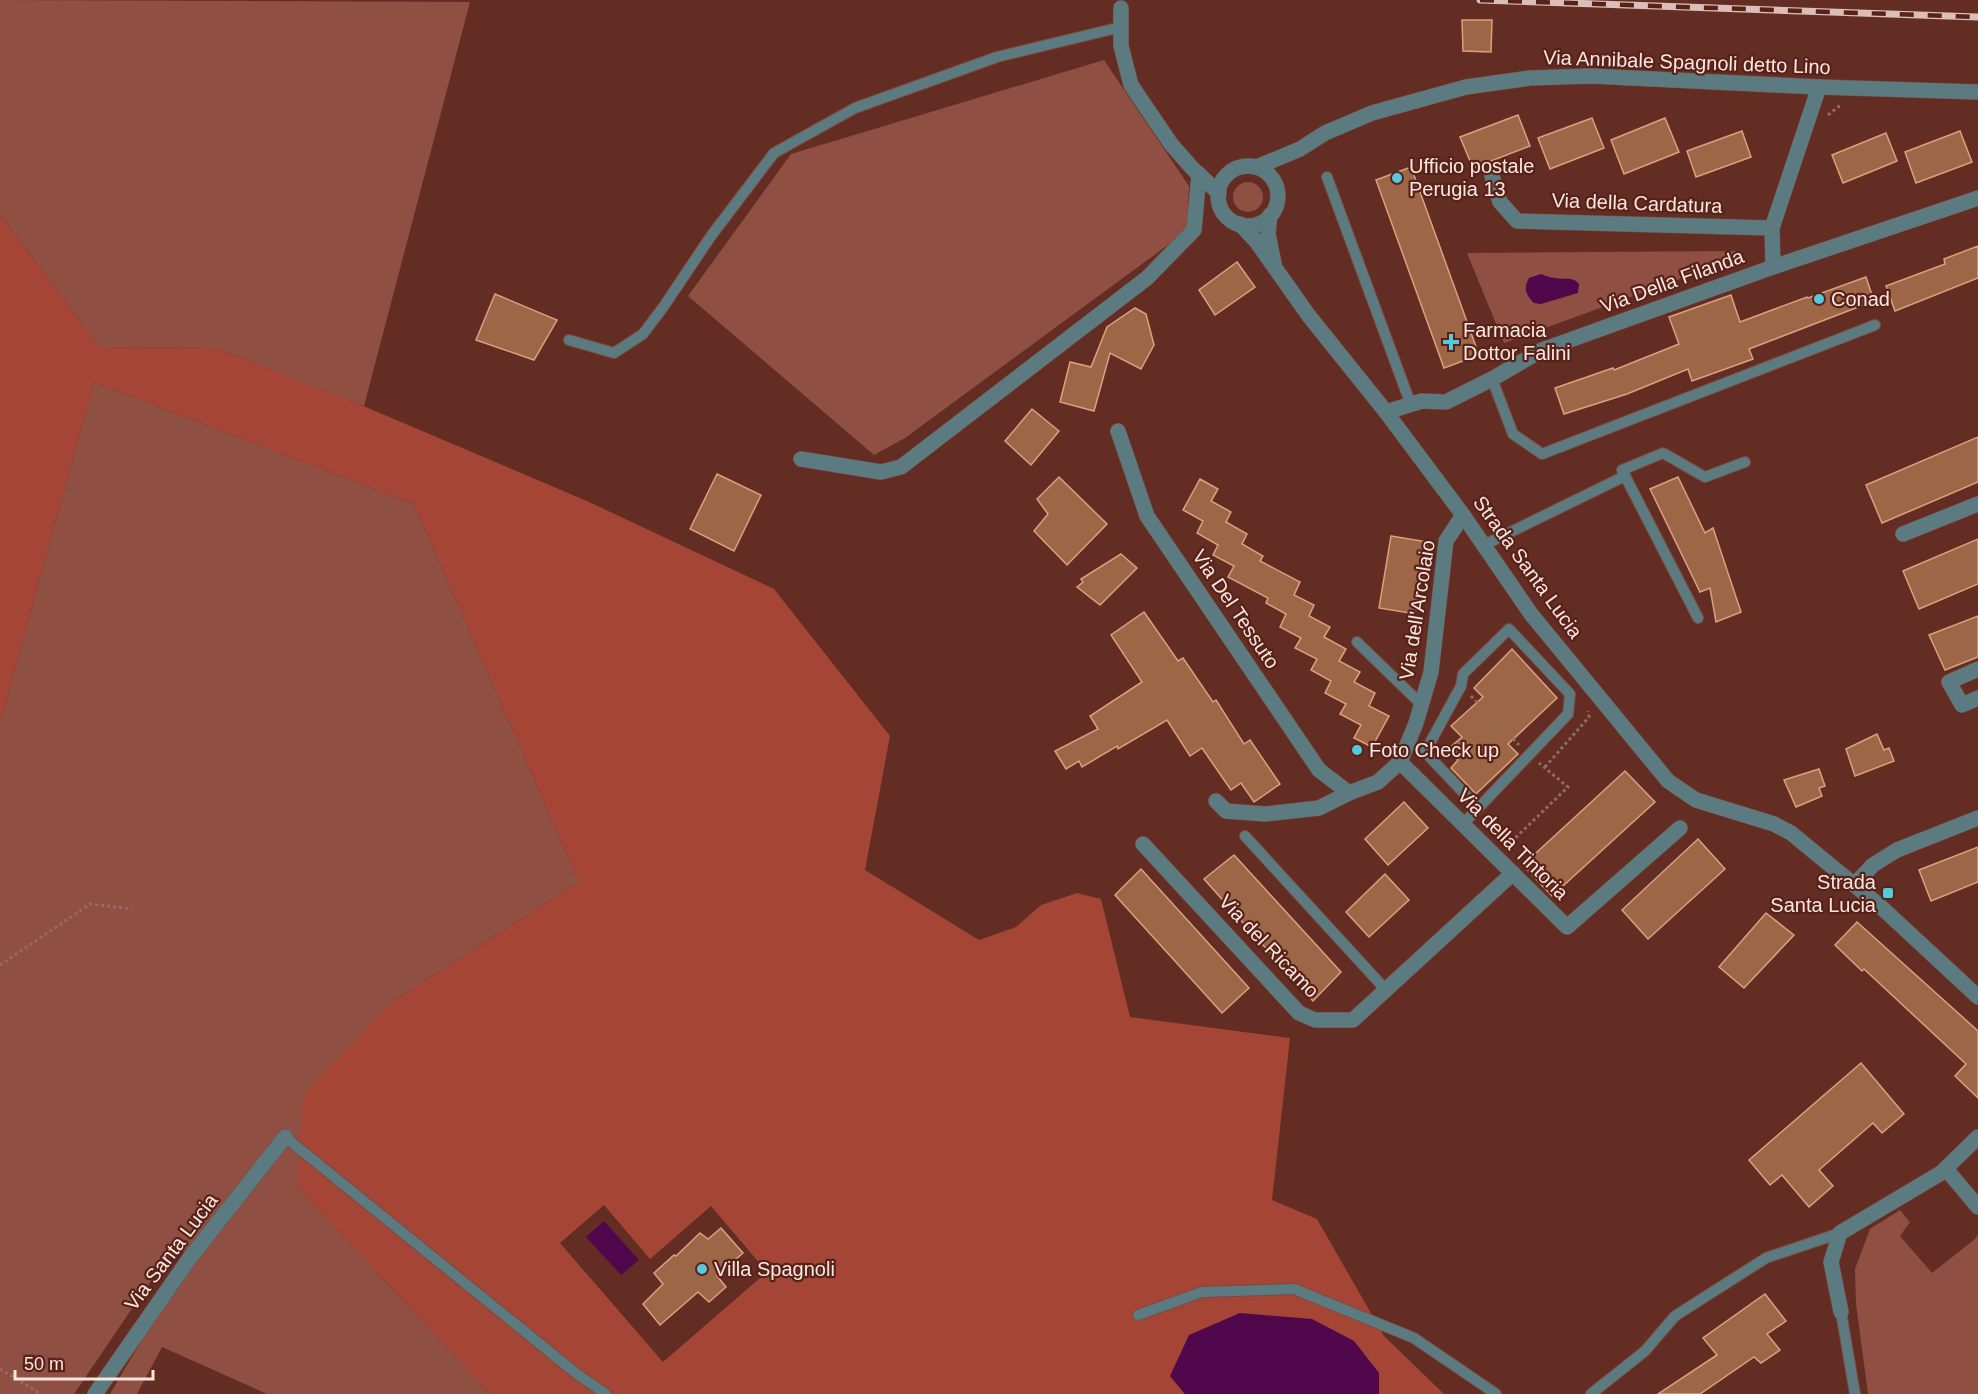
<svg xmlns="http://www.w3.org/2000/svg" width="1978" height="1394" viewBox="0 0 1978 1394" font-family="Arial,sans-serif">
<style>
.green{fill:#8f4f43}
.forest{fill:#a54535;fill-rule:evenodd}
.water{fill:#51074c}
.building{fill:#9d6747;stroke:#dba17f;stroke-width:1.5}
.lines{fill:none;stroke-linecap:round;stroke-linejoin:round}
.service-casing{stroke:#7c4b41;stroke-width:12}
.pedestrian-casing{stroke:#7c4b41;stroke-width:16}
.minor-casing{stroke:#7c4b41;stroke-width:16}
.tertiary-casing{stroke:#7c4b41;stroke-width:16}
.path{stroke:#966a61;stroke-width:3;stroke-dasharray:3 3;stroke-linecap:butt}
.service{stroke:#5b7b81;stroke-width:10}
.pedestrian{stroke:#5b7b81;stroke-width:15}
.minor{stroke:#5b7b81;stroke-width:15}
.tertiary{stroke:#5b7b81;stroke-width:15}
.rail-casing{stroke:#dbbeb8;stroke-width:7}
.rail{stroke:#582219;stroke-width:4.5;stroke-dasharray:14;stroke-linecap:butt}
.poi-dot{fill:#55cadf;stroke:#582219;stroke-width:2}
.labels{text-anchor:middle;stroke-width:4.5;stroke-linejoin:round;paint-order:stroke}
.street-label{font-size:20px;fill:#fce6e1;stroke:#582219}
.poi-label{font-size:20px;fill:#fce6e1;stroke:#582219;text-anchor:start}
</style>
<rect width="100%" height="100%" fill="#642d23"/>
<g class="green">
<polygon points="0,0 470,2 364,406 216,348 99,347 0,214"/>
<polygon points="1104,60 1189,186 1187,231 905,438 874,455 688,296 791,154"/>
<circle cx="1248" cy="197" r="15"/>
<polygon points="1736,251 1737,258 1504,343 1467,253"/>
<polygon points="94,382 414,504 579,882 393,1001 297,1186 490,1394 267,1394 162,1347 137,1394 110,1394 188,1261 180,1244 148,1285 74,1394 0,1394 0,717 2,716"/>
<polygon points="1900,1210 1910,1222 1900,1236 1932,1273 1975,1239 1978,1234 1978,1394 1868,1394 1856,1304 1855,1269 1870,1229"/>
</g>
<path class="forest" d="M0,214L99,347L216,348L354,402L587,501L774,589L890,736L865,870L979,940L1016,927L1041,905L1077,893L1101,899L1130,1017L1290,1038L1272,1200L1317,1219L1384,1336L1444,1394H1379V1373L1170,1376L1185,1394H490L297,1186L303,1094L393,1001L579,882L414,504L94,382L2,716L0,717ZM604,1205L650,1259L711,1206L767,1272L663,1362L560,1243Z"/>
<g class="water">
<path d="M1541,274C1546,276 1551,278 1556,278C1565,280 1573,276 1579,284L1578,293L1541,304L1534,303C1526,295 1523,288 1529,278Z"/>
<polygon points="604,1221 639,1260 621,1275 586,1237"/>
<polygon points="1240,1313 1312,1319 1354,1341 1379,1373 1379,1394 1185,1394 1170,1376 1189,1335"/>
</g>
<g class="building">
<polygon points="1462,20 1492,20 1491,52 1463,51"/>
<polygon points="1518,115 1530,146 1473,168 1460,137"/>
<polygon points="1592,118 1604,148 1550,169 1538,138"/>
<polygon points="1665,118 1679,152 1624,174 1611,140"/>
<polygon points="1742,131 1751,157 1696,177 1687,151"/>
<polygon points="1960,131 1972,162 1916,183 1905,152"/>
<polygon points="1886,133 1897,161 1843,183 1832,155"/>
<polygon points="1411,167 1479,355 1444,368 1376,180"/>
<polygon points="1978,246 1978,278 1895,311 1886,286 1945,264 1944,259"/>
<polygon points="1237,262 1255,287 1215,315 1199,290"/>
<polygon points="1866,277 1874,301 1749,349 1753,359 1692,381 1688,369 1627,394 1564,414 1555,388 1613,368 1614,370 1679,344 1669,317 1731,295 1740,322 1807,297 1808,298"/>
<polygon points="495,294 557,320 534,360 476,340"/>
<polygon points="1135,308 1146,314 1154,345 1141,369 1110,353 1094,411 1060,402 1070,362 1091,367 1107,327"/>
<polygon points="1032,409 1059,431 1031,465 1005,441"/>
<polygon points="1978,437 1978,482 1882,523 1866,485"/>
<polygon points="717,474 761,495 734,551 690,529"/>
<polygon points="1059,477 1107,524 1067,565 1034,531 1048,514 1037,499"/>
<polygon points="1678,477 1705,533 1713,528 1741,612 1716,622 1710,588 1700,592 1650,489"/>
<polygon points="1200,479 1218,489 1211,501 1231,512 1226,522 1247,534 1242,544 1263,556 1260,561 1300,582 1294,595 1314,605 1309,616 1330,627 1324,637 1346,649 1339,661 1360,672 1354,682 1375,693 1369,706 1389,716 1372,747 1354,738 1361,725 1340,714 1346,704 1325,693 1331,681 1311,670 1317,659 1295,648 1301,638 1280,627 1286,614 1266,603 1268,598 1228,577 1234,566 1213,555 1218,545 1197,533 1203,521 1183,510"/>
<polygon points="1391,536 1428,542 1415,614 1379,608"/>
<polygon points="1978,539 1978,584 1919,609 1903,571"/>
<polygon points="1121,554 1137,568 1100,605 1077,587 1083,582 1081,579"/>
<polygon points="1144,612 1178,661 1183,658 1213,702 1216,700 1244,744 1250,740 1280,784 1254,802 1241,783 1231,790 1202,748 1190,756 1167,720 1118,749 1117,746 1082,767 1079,761 1066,769 1055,751 1098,729 1090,716 1142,682 1111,635"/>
<polygon points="1978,616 1978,657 1945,670 1929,635"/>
<polygon points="1512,649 1557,698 1508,744 1518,754 1476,794 1451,768 1458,760 1448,749 1462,737 1451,726 1483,697 1474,688"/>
<polygon points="1877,734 1884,750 1889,748 1894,761 1855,776 1846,749"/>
<polygon points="1819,769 1825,786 1819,788 1822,796 1796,807 1784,780"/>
<polygon points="1625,771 1655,802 1552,896 1523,865"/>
<polygon points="1404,802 1428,828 1388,865 1365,839"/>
<polygon points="1698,839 1725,869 1648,939 1622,910"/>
<polygon points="1978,847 1978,882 1931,901 1919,870"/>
<polygon points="1234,855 1341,972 1313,1001 1204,879"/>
<polygon points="1141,869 1249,988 1222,1013 1115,895"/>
<polygon points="1385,874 1409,900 1369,937 1346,912"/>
<polygon points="1766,913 1794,935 1744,988 1719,967"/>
<polygon points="1857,922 1978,1031 1978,1098 1955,1076 1966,1064 1864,969 1862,971 1835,945"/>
<polygon points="1861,1063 1904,1114 1882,1133 1873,1123 1819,1170 1833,1186 1809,1207 1782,1175 1770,1185 1749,1160"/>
<polygon points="721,1228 743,1253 717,1276 726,1287 709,1302 698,1292 660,1325 643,1304 663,1284 654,1273 674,1255 676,1256 700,1233 708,1239"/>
<polygon points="1765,1294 1786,1321 1767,1334 1780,1350 1761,1363 1754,1357 1700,1394 1658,1394 1717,1355 1703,1338"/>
</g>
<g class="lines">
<g class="service-casing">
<g id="service">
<polyline points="1327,177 1411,405"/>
<polyline points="569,340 614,353 643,334 664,306 711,236 774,153 855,108 997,57 1121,27"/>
<polyline points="1492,379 1513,434 1542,454 1875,325"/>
<polyline points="1484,545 1625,476"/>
<polyline points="1698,618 1622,470 1663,453 1705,477 1745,462"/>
<polyline points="1357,642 1422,705"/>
<polyline points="1463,824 1568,714 1570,694 1509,629 1463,674 1461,686 1425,752 1478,808"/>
<polyline points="1245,836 1386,990"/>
<polyline points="285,1137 577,1374 606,1394"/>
<polyline points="1841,1312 1855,1394"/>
<polyline points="1138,1315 1202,1292 1294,1289 1414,1338 1496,1394"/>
<polyline points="1591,1394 1645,1351 1675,1316 1766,1258 1840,1233"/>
</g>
</g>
<g class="pedestrian-casing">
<polyline id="pedestrian" points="1946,1169 1978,1207"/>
</g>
<g class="minor-casing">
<g id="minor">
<polyline points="1492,176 1500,202 1517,221 1772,228"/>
<polyline points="1773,267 1772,228 1819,87"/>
<polyline points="1386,412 1422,401 1446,402 1492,379 1542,350 1773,267 1978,198"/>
<polyline points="1118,431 1147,516 1319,770 1349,793"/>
<polyline points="801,459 881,472 901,467 1147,278 1194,230 1199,174"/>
<polyline points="1903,534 1978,504"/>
<polyline points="1978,669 1949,682 1962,705 1978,698"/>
<polyline points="1400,762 1567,927 1680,828"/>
<polyline points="1216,801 1226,811 1265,814 1319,808 1349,793 1378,782 1400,762 1416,723 1431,672 1446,541 1463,515"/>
<polyline points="1143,844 1299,1013 1315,1020 1353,1020 1513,873"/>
<polyline points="1841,1312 1831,1262 1840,1233 1941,1173 1978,1137"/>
<polyline points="95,1394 189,1259 285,1137"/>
</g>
</g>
<g class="tertiary-casing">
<g id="tertiary">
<polyline points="1121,8 1121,46 1131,85 1171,144 1193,169 1219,193"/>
<circle cx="1248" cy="196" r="30"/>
<polyline points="1257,167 1300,149 1325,133 1372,113 1466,87 1530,78 1591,76 1819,87 1978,92"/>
<polyline points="1270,215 1268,234 1274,263"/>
<polyline points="1240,224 1256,241 1309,316 1386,412 1463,515 1531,614 1668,781 1696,800 1774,824 1791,833 1880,906 1978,997"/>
<polyline points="1855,884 1873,865 1897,850 1978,818"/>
</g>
</g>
<g class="path">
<polyline points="1828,115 1842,104"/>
<polyline points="1471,696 1519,745"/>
<polyline points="1545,767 1589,717 1588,711"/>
<polyline points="1507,846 1568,787 1539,763"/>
<polyline points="0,965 90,904 132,909"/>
<polyline points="0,1369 41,1394"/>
</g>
<use href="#service" class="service"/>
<use href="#pedestrian" class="pedestrian"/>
<use href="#minor" class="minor"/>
<use href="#tertiary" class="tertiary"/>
<g class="rail-casing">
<polyline id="rail" points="1480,0 1978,17"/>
</g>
<use href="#rail" class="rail"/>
</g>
<g class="poi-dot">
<circle cx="1397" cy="178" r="6"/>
<circle cx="1819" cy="299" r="6"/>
<path d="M1448 333h6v6h6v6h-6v6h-6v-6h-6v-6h6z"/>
<circle cx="1357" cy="750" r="6"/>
<rect x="1882" y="887" width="12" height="12" rx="3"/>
<circle cx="702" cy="1269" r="6"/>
</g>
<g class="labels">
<g class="street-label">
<text transform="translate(1687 62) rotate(2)" y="7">Via Annibale Spagnoli detto Lino</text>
<text transform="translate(1637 203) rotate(2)" y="7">Via della Cardatura</text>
<text transform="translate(1672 281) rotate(-20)" y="7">Via Della Filanda</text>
<text transform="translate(1528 567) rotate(54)" y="7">Strada Santa Lucia</text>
<text transform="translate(1236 609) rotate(56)" y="7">Via Del Tessuto</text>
<text transform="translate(1417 610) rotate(-81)" y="7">Via dell'Arcolaio</text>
<text transform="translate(1513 844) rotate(45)" y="7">Via della Tintoria</text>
<text transform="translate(1269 946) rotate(46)" y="7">Via del Ricamo</text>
<text transform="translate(171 1252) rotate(-53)" y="7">Via Santa Lucia</text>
</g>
<g class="poi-label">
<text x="1409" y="173">Ufficio postale<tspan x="1409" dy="23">Perugia 13</tspan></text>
<text x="1831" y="306">Conad</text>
<text x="1463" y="337">Farmacia<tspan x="1463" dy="23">Dottor Falini</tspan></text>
<text x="1369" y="757">Foto Check up</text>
<text x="1876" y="889" text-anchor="end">Strada<tspan x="1876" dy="23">Santa Lucia</tspan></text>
<text x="714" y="1276">Villa Spagnoli</text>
</g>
</g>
<path d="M15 1370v9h138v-9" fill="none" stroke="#fce6e1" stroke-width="3"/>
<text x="24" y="1370" font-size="18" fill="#fce6e1" stroke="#582219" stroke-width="4.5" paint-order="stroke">50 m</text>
</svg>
